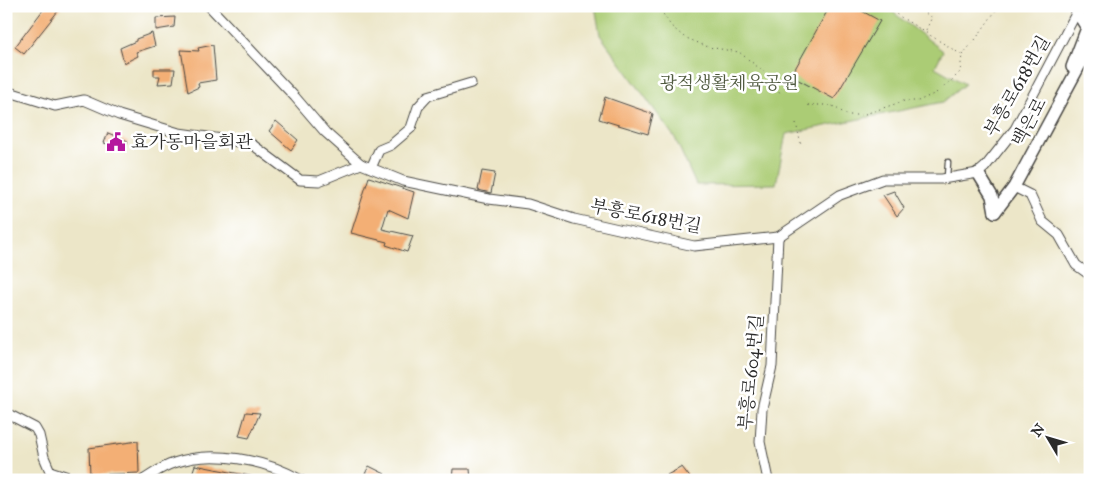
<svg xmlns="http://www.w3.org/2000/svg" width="1096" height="486" viewBox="0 0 1096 486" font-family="'IM FELL Great Primer','Noto Serif KR',serif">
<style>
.green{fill:#abcc74;stroke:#6b7c50}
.building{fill:#f3af74}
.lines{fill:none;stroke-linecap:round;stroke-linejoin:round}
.service-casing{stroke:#484743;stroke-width:7}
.minor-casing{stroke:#484743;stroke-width:11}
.tertiary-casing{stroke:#484743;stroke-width:14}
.path{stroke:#484743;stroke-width:1;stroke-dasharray:1 4;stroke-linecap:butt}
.service{stroke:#fff;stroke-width:4.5}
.minor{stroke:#fff;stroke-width:9}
.tertiary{stroke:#fff;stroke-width:11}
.labels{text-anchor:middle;stroke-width:5;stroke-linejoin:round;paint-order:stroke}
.park-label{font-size:18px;fill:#515b41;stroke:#fff}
.street-label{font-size:18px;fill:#2b2b2b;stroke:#fff}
.poi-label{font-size:18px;fill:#2b2b2b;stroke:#fff;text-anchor:start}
</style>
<rect width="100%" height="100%" fill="#fff"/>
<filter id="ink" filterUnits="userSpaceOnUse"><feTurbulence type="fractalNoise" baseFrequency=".02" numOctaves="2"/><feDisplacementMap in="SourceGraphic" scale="10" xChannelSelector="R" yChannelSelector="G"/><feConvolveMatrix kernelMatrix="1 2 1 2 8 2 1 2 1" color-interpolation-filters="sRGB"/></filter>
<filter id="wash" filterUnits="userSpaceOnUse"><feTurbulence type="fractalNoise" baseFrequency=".0096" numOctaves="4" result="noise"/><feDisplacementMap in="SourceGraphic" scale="20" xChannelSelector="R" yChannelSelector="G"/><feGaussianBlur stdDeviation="1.12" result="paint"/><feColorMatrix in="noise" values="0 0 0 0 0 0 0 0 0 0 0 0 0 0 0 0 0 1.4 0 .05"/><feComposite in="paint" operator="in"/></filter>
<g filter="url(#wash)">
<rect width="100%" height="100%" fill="#ece6c8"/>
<polygon class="green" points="595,6 885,6 943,51 935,67 965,84 943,102 786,134 776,184 696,185 675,138 600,35"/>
<g id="blocks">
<g class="building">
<polygon points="46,6 62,6 24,54 15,47"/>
<polygon points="830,6 853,6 880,21 834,99 791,76"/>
<polygon points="175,17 174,27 156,30 156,18"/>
<polygon points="152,33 155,46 136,52 138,56 124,63 120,48 136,41 136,39"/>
<polygon points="213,45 216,80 198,83 199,87 188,92 181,50 199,51 198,48"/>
<polygon points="154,69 175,69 173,83 158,84 160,76 154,76"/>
<polygon points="605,97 653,114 648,134 599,119"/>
<polygon points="276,121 298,140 291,150 269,131"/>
<polygon points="108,133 128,141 125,149 104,143"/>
<polygon points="482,171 495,173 491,193 478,190"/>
<polygon points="369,177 414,192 408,218 388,209 382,229 413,236 407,252 386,245 387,242 351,233"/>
<polygon points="894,191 904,208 897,216 883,195"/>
<polygon points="246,412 260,413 249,438 239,436"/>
<polygon points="138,441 139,473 90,475 89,448"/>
<polygon points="195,465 255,477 255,480 190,480"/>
<polygon points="369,466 385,474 384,475 394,480 362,480"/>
<polygon points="682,467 692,480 671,480 667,475"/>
<polygon points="453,469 470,469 471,480 452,480"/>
</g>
</g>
</g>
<g filter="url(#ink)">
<use href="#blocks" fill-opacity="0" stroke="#484743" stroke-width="1"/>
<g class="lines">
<g class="service-casing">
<polyline id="service" points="947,177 948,162"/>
</g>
<g class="minor-casing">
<g id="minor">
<polyline points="209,6 295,97 325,132 361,164 403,181 489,199 528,204 574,219 694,246 778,237 840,195 883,179 942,179 978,173 985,167 1015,129 1080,6"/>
<polyline points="6,91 55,106 84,100 119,115 179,133 229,140 253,145 300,180 319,181 361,164"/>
<polyline points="371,168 379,150 391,145 411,128 418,107 428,96 471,83"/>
<polyline points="1014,187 1030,195 1042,221 1059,235 1076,265 1090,275"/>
<polyline points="6,413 35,428 39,435 44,457 50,471 77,480"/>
<path d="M143,480C153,474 163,466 174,463C212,449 266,460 301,480"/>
<polyline points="768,480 760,442 762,409 772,366 778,237"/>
</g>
</g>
<g class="tertiary-casing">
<g id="tertiary">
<polyline points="1072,67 1087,28 1077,12"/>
<polyline points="978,173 992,196 995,212"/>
<polyline points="995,212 1014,187 1090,46"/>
</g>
</g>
<g class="path">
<polyline points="658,6 671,26 684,37 708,47 739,52 764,72 775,84 780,93"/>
<polyline points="913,6 932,17 925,32"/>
<polyline points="962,55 975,40 999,6"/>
<polyline points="808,105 831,105 847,115 862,115 904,101 918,101 936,93 951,81 960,72 962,55 883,6"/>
<polyline points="796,123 801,145"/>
</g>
<use href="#service" class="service"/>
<use href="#minor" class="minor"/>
<use href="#tertiary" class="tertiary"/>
</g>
</g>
<defs>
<g id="civic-bare" transform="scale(1.5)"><path d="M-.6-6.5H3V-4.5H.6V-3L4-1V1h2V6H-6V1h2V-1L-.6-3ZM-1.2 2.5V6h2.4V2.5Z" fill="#b5179e" stroke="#fff" stroke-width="2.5" paint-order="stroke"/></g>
</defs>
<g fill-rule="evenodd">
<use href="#civic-bare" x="116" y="142"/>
</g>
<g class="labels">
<g class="park-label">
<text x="729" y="89">광적생활체육공원</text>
</g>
<g class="street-label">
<text transform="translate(1017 86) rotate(-60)" y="6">부흥로618번길</text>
<text transform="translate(1029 122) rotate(-62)" y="6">백은로</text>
<text transform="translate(646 216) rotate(11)" y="6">부흥로618번길</text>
<text transform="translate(751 372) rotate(-84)" y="6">부흥로604번길</text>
</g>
<g class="poi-label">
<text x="131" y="148">효가동마을회관</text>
</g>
</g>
<rect width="1096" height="486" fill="none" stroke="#fff" stroke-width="25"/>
<g transform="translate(1048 438) rotate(308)" stroke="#ffffff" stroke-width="4" paint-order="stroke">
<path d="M0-4L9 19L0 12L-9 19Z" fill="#2b2b2b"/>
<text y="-8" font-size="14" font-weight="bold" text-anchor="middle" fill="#2b2b2b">N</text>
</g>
</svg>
